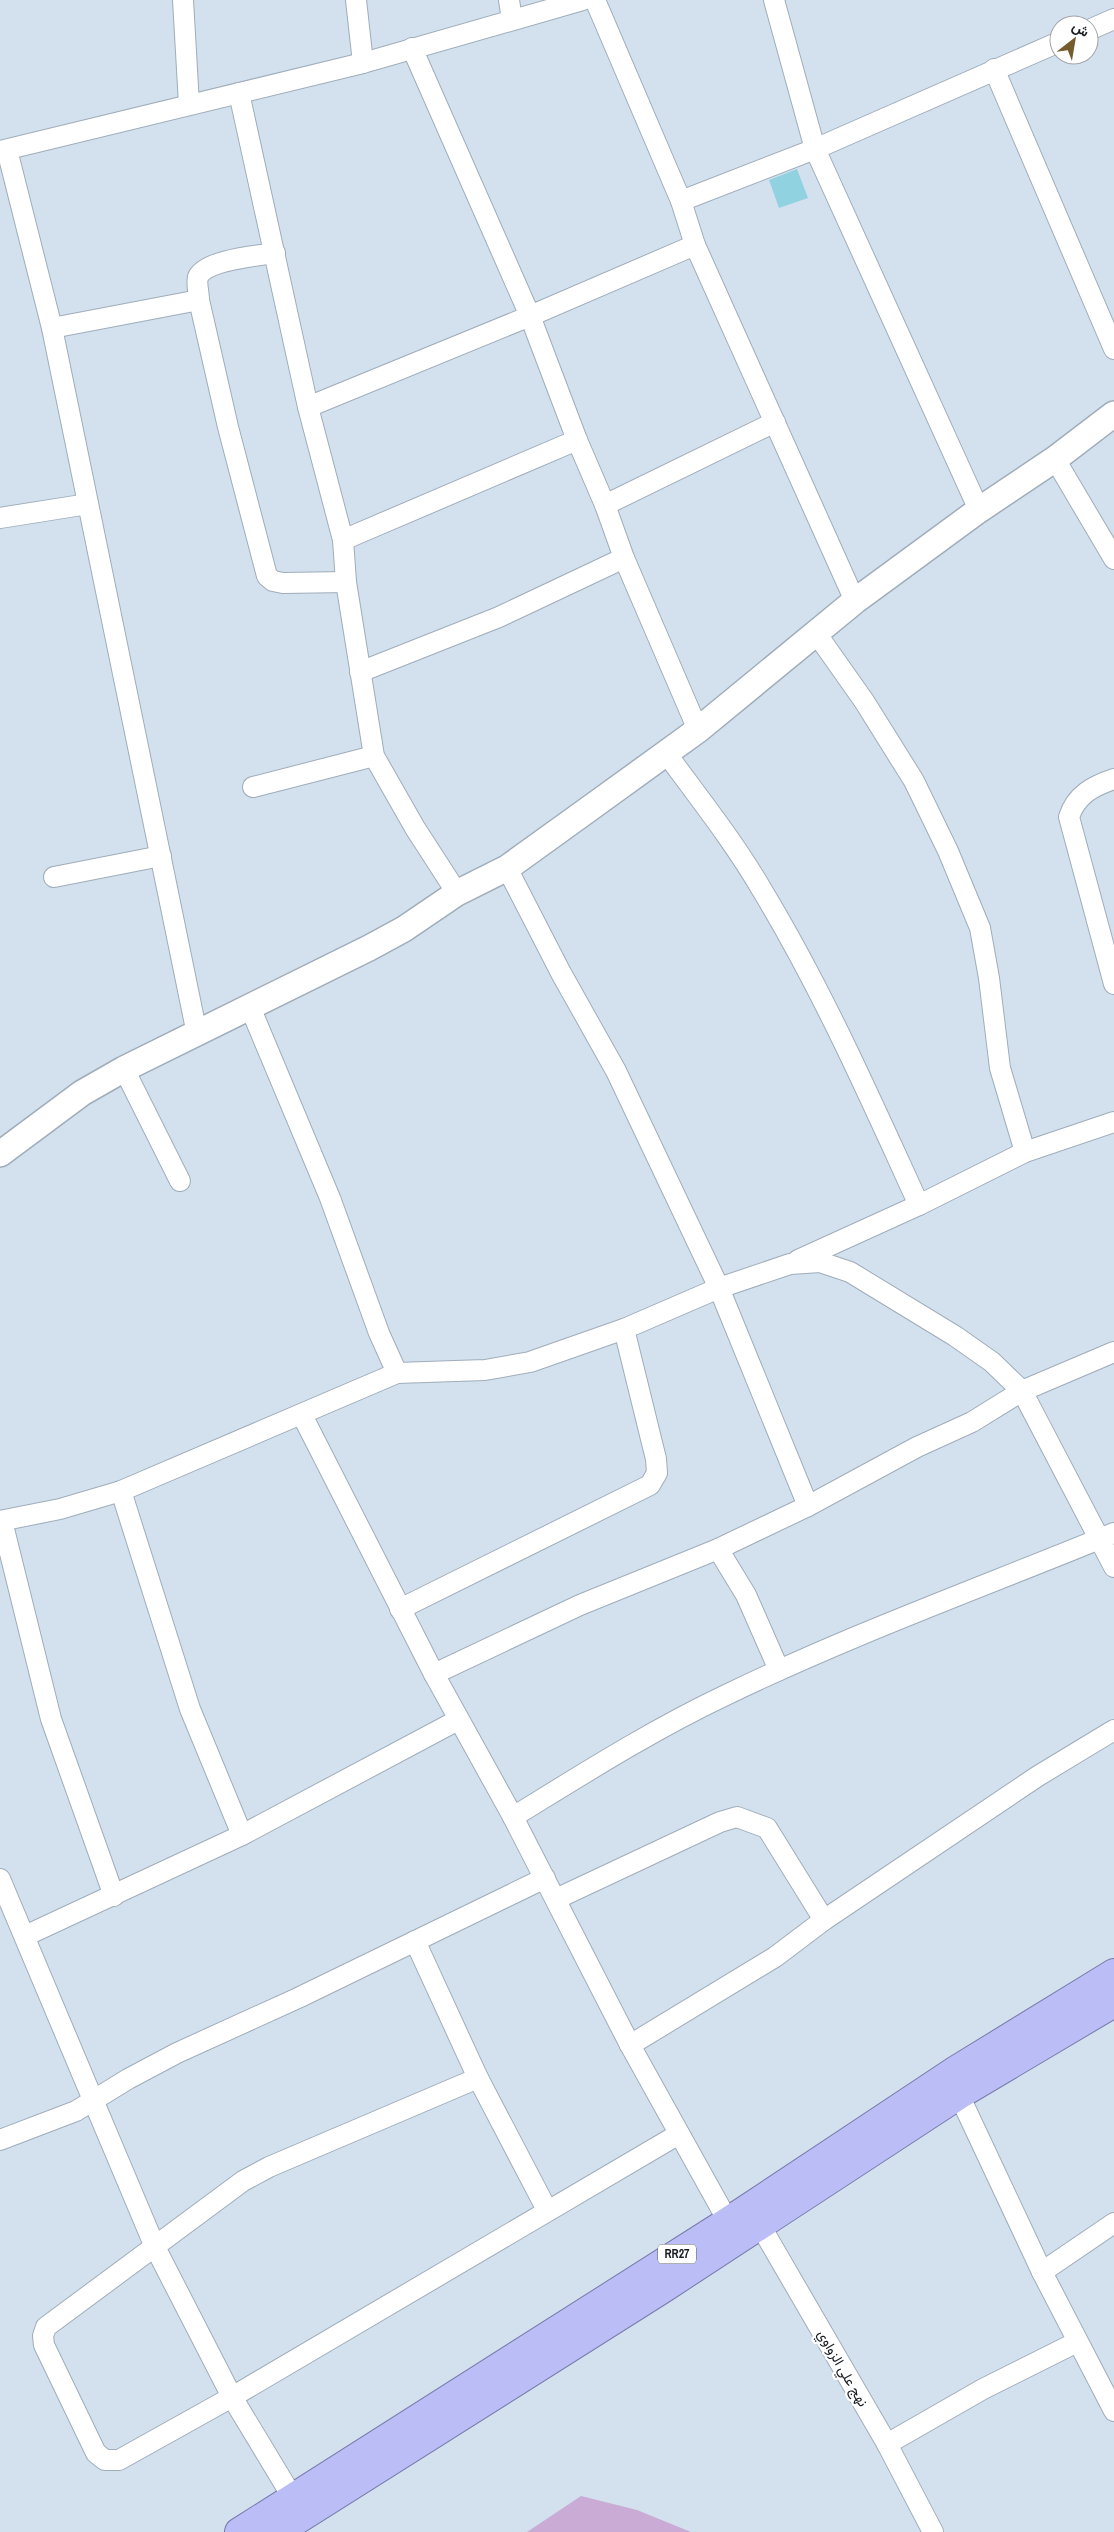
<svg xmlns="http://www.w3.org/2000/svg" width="1114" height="2532" viewBox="0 0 1114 2532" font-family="'Archivo Narrow',Vazirmatn,sans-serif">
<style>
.green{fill:#c9abd5}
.building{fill:#91d2e1}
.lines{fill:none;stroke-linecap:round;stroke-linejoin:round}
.minor-casing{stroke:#9fadba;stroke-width:22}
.tertiary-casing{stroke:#9fadba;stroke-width:28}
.trunk-casing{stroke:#777aaa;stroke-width:30}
.minor{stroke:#fff;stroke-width:20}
.tertiary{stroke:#fff;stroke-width:25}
.trunk{stroke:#bbbef6;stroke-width:28}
.labels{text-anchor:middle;stroke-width:4.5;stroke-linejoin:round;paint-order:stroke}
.shield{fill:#fff;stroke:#5d6064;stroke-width:1}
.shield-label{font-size:12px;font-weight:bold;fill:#171c21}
.street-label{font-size:14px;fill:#171c21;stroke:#fff}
</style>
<rect width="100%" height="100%" fill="#d3e1ef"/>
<polygon class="green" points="581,2496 637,2510 691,2532 527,2532"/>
<polygon class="building" points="797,169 808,198 779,208 769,180"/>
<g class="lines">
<g class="minor-casing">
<g id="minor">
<polyline points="183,0 189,104"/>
<polyline points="356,0 363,63"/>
<polyline points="509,0 512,20"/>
<polyline points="595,0 681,201 695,245 855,601"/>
<polyline points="774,0 815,149 979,510"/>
<polyline points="1089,30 1114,19"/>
<polyline points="412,48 530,316 577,440 605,505 624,558 698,730"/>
<polyline points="994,69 1114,349"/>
<polyline points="239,93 308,407 343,540 346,582 374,756 415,828 457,893"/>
<polyline points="7,150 52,328 197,1034"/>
<polyline points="0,151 363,63 583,0"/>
<polyline points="681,201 815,149 1059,42"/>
<path d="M275,253C256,256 206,260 198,277C196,283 199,293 199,300L228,427L267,576L273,581L283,583L346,582"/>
<polyline points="52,328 199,300"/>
<polyline points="308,407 530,316 695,245"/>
<polyline points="1055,459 1114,559"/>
<polyline points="605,505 775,422"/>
<polyline points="0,518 88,504"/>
<polyline points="343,540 577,440"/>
<polyline points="816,633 864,701 914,781 948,851 980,928 989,978 1000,1068 1025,1152"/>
<polyline points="360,672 499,617 624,558"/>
<path d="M666,753C699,798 734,842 762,890C823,991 870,1098 919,1205"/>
<path d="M1114,779C1093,786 1076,795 1069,817L1114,984"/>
<polyline points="253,787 374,756"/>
<polyline points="507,868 561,973 616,1071 719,1288 808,1506"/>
<polyline points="54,877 161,856"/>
<polyline points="250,1007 330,1198 379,1333 397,1373"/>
<polyline points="124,1069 180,1181"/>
<polyline points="798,1260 919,1205 1025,1152 1114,1122"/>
<polyline points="302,1415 434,1674 513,1817 630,2045 734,2232"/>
<polyline points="121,1491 190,1709 242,1835"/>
<polyline points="0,1521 60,1509 121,1491 397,1373 485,1370 530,1362 624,1329 719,1288 790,1264 820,1262 850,1272 955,1336 992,1362 1022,1391 1114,1567"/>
<polyline points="2,1521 51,1719 114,1896"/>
<polyline points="718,1549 746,1595 779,1670"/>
<polyline points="400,1609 650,1485 657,1473 656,1459 624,1329"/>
<polyline points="434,1674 580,1605 718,1549 808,1506 917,1447 972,1422 1022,1391 1114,1352"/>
<path d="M513,1817C583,1774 652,1730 726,1695C852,1634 985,1586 1114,1533"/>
<polyline points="0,1879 155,2247 232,2397 299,2508"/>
<polyline points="556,1899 720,1822 737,1817 767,1828 824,1920 1038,1776 1114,1730"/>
<polyline points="25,1936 242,1835 458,1720"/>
<polyline points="415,1941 478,2078 547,2210"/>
<polyline points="630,2045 775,1957 824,1920"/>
<polyline points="478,2078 269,2167 243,2181 46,2327 43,2336 44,2345 96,2453 105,2460 119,2460 232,2397 679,2134"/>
<polyline points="959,2095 1042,2272 1114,2411"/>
<polyline points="0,2140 76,2111 128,2079 177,2053 298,1998 545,1878"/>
<polyline points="753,2213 887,2444 933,2532"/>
<polyline points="1042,2272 1114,2223"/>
<polyline points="887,2444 983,2389 1077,2342"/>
</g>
</g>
<g class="tertiary-casing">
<polyline id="tertiary" points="0,1154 82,1093 124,1069 369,948 404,929 457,893 507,868 593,806 698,730 855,601 979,510 1055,459 1114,414"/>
</g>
<g class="trunk-casing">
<g id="trunk">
<polyline points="239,2532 727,2222 956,2070 1114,1973"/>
<polyline points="278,2532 661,2290 959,2095 1114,2003"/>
</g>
</g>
<use href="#minor" class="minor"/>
<use href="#tertiary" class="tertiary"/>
<use href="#trunk" class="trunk"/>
</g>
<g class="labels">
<rect class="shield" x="658" y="2244.5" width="38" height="19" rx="4"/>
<g class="shield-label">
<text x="677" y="2258">RR27</text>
</g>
<g class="street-label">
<text transform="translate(843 2368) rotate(60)" y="5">نهج علي الزواوي</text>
</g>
</g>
<g transform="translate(1074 40) rotate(31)"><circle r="24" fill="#ffffff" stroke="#a2a4a6"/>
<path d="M0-4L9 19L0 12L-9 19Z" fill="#765b2d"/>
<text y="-8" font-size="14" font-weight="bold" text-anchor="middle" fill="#171c21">ش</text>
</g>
</svg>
